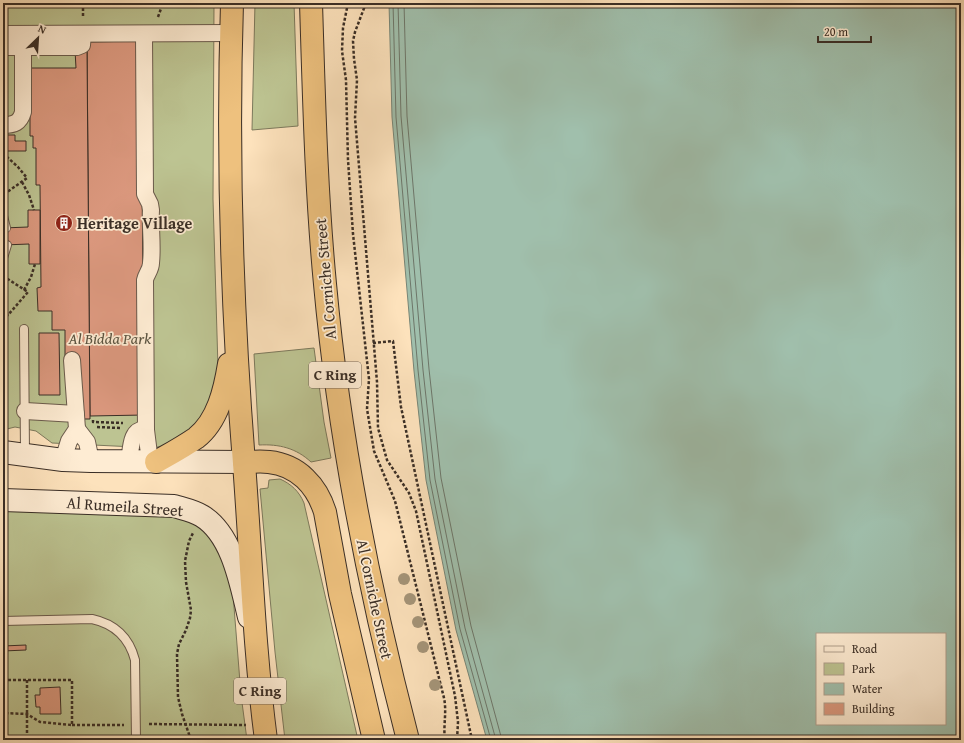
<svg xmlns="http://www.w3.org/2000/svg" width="964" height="743" viewBox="0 0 964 743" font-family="'Gentium Book Plus',serif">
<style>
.green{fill:#bdc492;stroke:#7c795c}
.water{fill:#a0bfac;stroke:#778576;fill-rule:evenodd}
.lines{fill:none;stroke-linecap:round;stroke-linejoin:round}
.shore{stroke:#6d7669;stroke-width:1}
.building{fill:#db987e;stroke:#3a2e26}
.lane-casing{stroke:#6b5b4c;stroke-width:10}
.street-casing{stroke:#6b5b4c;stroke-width:18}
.secondary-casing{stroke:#3a2e26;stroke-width:24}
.highway-casing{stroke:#3a2e26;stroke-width:24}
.path{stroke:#3a2e26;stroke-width:2.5;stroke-dasharray:3 2;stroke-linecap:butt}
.lane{stroke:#feecd3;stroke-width:8}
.street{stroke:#feecd3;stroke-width:16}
.secondary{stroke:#feecd3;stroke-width:22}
.highway{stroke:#eec17e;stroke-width:22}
.tree{fill:#a49478}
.labels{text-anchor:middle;stroke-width:3.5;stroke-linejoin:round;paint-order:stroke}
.shield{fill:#feecd3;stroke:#75675a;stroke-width:1}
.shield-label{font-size:15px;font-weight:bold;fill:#3a2e26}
.poi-label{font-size:16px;font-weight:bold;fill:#3a2e26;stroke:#feecd3;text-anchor:start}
.street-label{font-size:16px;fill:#3a2e26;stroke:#feecd3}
.park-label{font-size:16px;font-style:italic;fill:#5b5441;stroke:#feecd3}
</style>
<rect width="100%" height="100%" fill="#fde2bc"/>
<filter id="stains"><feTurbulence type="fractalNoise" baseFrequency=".005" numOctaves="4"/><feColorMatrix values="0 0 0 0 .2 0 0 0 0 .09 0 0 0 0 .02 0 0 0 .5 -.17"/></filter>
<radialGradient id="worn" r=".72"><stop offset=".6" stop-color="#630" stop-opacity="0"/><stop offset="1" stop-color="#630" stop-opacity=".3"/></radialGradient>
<g class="green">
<polygon points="3,3 214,3 213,199 218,368 205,420 170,445 160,447 135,447 52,443 36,431 15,427 3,430"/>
<polygon points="255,3 294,3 298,126 252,130"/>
<path d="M314,348L324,422L331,458L311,462C296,448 279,444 259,445L254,354Z"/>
<path d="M280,479C291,484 299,491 304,503L358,740H285L275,652L260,489L268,488L269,480Z"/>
<polygon points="3,506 157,512 205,526 231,569 241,695 247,740 3,740"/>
</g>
<path class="water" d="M389,3H961V740H487L456,630L426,480L414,371L392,117ZM817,634H945V724H817Z"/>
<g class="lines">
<g class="shore">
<polyline points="393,3 396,117 418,370 430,480 460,629 491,740"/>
<polyline points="398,3 401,116 423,370 435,479 465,628 496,740"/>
<polyline points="404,3 407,116 429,369 441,478 471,626 502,740"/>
</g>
</g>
<g class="building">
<polygon points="141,41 144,415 90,416 87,42"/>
<polygon points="75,50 87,50 90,419 79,419 65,358 65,330 52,330 52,311 38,311 37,288 41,287 40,185 36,185 36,148 33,148 33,136 30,136 30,68 76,68"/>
<polygon points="4,135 15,135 15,141 26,141 26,151 5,151"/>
<polygon points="28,210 40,210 40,264 29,264 29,244 3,245 3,228 28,227"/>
<polygon points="39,333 59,333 60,395 39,395"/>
<polygon points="26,645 26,650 3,651 3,646"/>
<polygon points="60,687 61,714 40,714 40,707 36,707 35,695 40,695 40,688"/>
</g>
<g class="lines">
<g class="lane-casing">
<g id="lane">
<polyline points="3,216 6,228"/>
<polyline points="3,258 7,245"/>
<polyline points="24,329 25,455"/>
<path d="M3,621L92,619C115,624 129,637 135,660L136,740"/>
</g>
</g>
<g class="street-casing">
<g id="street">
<polyline points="3,34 231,33"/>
<path d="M144,34L145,194L150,204L151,210C150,227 153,245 151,263C151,270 146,274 145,280L146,430L150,462"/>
<polyline points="3,47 77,47 82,45 83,34"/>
<path d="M3,125C14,125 20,123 23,112V34"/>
<polyline points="25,411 76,414"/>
<polyline points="77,429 87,442 91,461"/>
<polyline points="63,460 69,441 77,429 72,360"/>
<path d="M129,462C131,451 130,427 146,430"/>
</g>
</g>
<g class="secondary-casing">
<g id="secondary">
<polyline points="3,452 63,460 91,461 244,462"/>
<path d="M3,500L174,506C184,509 194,511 202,516C233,535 241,585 249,617"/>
</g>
</g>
<g class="highway-casing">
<g id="highway">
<path d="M232,3C227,156 232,310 244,463C251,555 254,648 266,740"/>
<path d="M311,3C314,97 316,190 325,284C339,438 369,590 408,740"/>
<path d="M156,462C170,454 183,447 196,438C218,421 225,389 229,364"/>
<path d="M244,462C252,462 260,461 269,462C298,465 317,486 325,512L340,594L374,740"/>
</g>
</g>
<g class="path">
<polyline points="83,3 83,18"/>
<path d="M348,3L343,28L342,51L346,80L348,160L353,234L369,379L367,409L374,451L395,501L444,698C447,712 443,726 445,740"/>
<polyline points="366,3 355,32 353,41 354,59 357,80 355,118 377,382 378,428 387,460 409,493 416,511 455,696 458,722 457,740"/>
<polyline points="158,17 163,3"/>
<polyline points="3,161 7,157 18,167 27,178 3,195"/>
<polyline points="22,182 29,195 34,210"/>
<polyline points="3,276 28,292 8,315 3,309"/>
<polyline points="24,290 31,277 35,264"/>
<polyline points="373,343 393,341 401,407 472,740"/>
<polyline points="93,420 93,422 123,423"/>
<polyline points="97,427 120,428"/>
<polyline points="3,680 72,680 72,725 40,722 27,714 3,713"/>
<polyline points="5,680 6,740"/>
<polyline points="27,680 27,740"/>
<polyline points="149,724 246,725"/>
<polyline points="72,725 124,725"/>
<polyline points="191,740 182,714 178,697 177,654 179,644 186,630 190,618 191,610 186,582 185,561 189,541 193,533"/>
</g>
<use href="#lane" class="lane"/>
<use href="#street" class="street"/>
<use href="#secondary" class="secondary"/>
<use href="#highway" class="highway"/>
</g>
<g class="tree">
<circle cx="404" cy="579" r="6"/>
<circle cx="410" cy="599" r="6"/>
<circle cx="418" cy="622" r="6"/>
<circle cx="423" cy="647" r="6"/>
<circle cx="435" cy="685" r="6"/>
</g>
<defs>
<g id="building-disc" transform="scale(0.9)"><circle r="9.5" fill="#8f2418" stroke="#feecd3"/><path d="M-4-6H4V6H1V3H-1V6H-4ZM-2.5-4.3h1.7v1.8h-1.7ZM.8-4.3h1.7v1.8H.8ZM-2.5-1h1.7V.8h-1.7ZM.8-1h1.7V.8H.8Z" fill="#fff"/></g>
</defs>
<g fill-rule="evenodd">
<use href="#building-disc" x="64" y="223"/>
</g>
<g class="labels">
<g class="shield">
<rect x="309" y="362" width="52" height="26" rx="3"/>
<rect x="234" y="678" width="52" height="26" rx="3"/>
</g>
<g class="shield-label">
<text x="335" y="380">C Ring</text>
<text x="260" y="696">C Ring</text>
</g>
<g class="poi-label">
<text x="77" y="229">Heritage Village</text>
</g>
<g class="street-label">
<text transform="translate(325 279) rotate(-95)" y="6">Al Corniche Street</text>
<text transform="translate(125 506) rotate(4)" y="6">Al Rumeila Street</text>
<text transform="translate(375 599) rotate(78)" y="6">Al Corniche Street</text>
</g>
<g class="park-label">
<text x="110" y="344">Al Bidda Park</text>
</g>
</g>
<rect width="964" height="743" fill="none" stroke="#fde2bc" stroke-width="16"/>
<rect x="4" y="4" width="956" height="735" fill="none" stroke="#3a2e26" stroke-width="2"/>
<rect x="8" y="8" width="948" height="727" fill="none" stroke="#3a2e26"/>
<rect x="816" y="633" width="130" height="92" fill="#feecd3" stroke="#b0a08e"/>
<rect x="824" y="646" width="20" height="6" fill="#feecd3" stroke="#b0a08e"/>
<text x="852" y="653" font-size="12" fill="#3a2e26">Road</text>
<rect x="824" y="663" width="20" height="12" fill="#bdc492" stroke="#b0a08e"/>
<text x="852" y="673" font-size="12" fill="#3a2e26">Park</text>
<rect x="824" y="683" width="20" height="12" fill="#a0bfac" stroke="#b0a08e"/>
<text x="852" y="693" font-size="12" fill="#3a2e26">Water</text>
<rect x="824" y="703" width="20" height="12" fill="#db987e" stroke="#b0a08e"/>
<text x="852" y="713" font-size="12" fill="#3a2e26">Building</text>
<g transform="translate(38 38) rotate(25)" stroke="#feecd3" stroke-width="3" paint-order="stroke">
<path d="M0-3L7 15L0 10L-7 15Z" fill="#3a2e26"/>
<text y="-6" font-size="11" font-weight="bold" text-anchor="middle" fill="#3a2e26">N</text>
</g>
<path d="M818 36v6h53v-6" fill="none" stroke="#3a2e26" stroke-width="2"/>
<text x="824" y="36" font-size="12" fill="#3a2e26" stroke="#feecd3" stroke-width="3" paint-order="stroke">20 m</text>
<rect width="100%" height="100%" filter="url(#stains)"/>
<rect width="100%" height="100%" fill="url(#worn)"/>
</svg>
